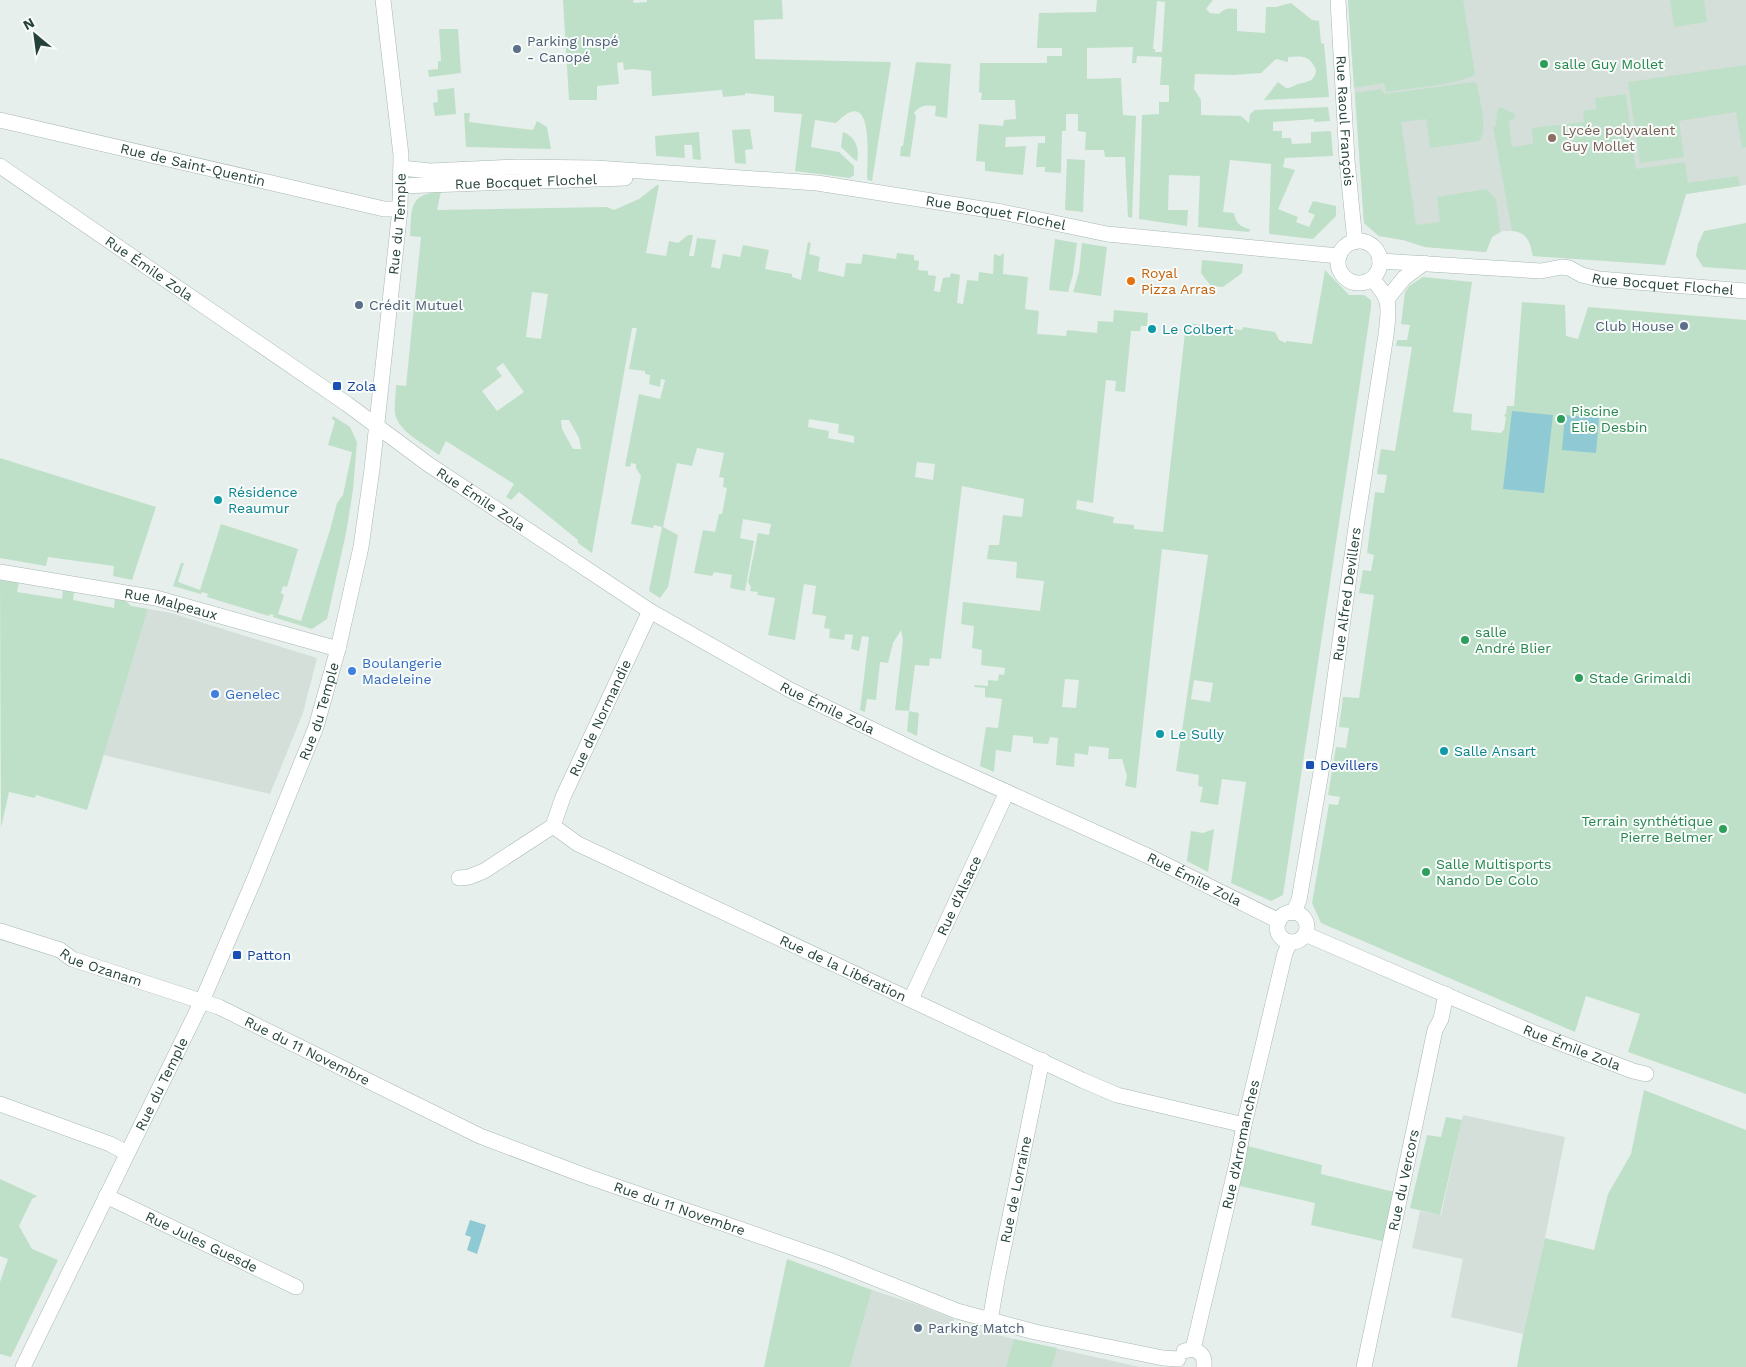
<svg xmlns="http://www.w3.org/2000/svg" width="1746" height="1367" viewBox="0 0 1746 1367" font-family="'Work Sans',sans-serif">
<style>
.built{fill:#d4dfda}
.green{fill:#bfe0c8;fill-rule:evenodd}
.water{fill:#8ec9d4}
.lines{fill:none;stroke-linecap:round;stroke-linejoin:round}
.minor-casing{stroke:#a8b8b2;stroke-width:16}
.minor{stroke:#fff;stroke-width:15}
.service-dot{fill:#5c6f8a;stroke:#f7fbf9;stroke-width:2}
.leisure-dot{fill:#2e9e5b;stroke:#f7fbf9;stroke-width:2}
.education-dot{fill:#8d6e63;stroke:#f7fbf9;stroke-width:2}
.food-dot{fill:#e8710a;stroke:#f7fbf9;stroke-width:2}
.culture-dot{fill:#0f9aa8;stroke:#f7fbf9;stroke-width:2}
.transit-dot{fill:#1a4fb4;stroke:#f7fbf9;stroke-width:2}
.shop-dot{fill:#3f7fe0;stroke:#f7fbf9;stroke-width:2}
.labels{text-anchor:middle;stroke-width:4;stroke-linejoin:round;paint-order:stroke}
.service-label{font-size:14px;fill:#4e5e75;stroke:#f7fbf9;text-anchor:start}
.leisure-label{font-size:14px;fill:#27864d;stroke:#f7fbf9;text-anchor:start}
.street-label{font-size:14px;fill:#24423a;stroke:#f7fbf9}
.education-label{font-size:14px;fill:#785e54;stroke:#f7fbf9;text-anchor:start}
.food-label{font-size:14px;fill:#c56008;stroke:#f7fbf9;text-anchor:start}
.culture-label{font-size:14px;fill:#0d838f;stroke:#f7fbf9;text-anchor:start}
.transit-label{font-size:14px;fill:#164399;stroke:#f7fbf9;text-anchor:start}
.shop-label{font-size:14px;fill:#366cbe;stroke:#f7fbf9;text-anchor:start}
</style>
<rect width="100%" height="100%" fill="#e6efeb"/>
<g class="built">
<polygon points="1348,0 1746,0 1746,185 1686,194 1665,265 1533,256 1530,242 1526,236 1517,231 1503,231 1492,237 1486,252 1425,247 1403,240 1379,236 1364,223"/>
<polygon points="148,609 171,613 317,658 303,713 270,794 103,755"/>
<polygon points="1463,1115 1565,1137 1545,1238 1523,1334 1451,1317 1463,1259 1412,1248 1420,1211 1441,1215"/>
<polygon points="872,1290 913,1303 954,1319 954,1324 1014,1339 1140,1367 850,1367"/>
</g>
<g class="green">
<path d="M563,0H633L634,3L647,2V0H782L783,19L754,20L755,59L891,62L872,181L868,180L867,177C867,159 875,82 836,123L815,120L811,147L839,152L854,166V175L850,178L795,171L802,114L774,112V96L745,93V95L723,97L722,90L652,96L651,71L633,69L624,70L623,62L617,63L619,84L597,86V100H569Z"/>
<path d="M1097,0H1213L1206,9L1210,13L1219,14C1225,8 1229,8 1237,9V31L1265,33L1266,7H1276L1291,3L1312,20L1319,21L1321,43L1324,44L1329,97L1264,100L1278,82L1286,88C1291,88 1293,86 1298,84C1308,82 1315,81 1316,70C1310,55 1302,56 1288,57V62L1276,59L1261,73L1233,75L1195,74L1194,89L1201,100V115L1241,116L1249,123L1250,114L1255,110L1328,107L1330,121L1314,122V119L1273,122V131H1282V138H1291L1292,144L1311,143V132L1331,131L1333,156L1285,158L1283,167L1295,170L1278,209L1298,217L1296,222L1309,227L1315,215L1308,212L1313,201L1336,206V216L1313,239L1269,234L1271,164L1230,160L1223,212L1234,213C1236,223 1240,227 1250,229L1249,232L1198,227L1200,176L1169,175L1168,210H1188L1187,226L1139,219L1142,115L1159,114V102H1169V85H1160L1162,57L1137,56L1136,63H1132L1133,47L1087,48V79L1121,78L1123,115L1136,116L1132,218L1128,217L1125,157H1105L1104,150H1085L1086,132L1078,131V114H1066V131H1062L1061,173L1045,172V167H1036L1038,143H1045V136L1006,137L1005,147L1026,146L1023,175L985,171V162L976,161L979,124L1003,126L1004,120L1016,119L1015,100H981L982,93L979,92L980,63H1047V56H1062V48H1037L1039,13L1096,12ZM1157,1L1165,2L1162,52H1155V49H1153Z"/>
<path d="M1348,0H1463L1475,74C1465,84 1403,89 1386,92L1384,83L1354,88Z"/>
<polygon points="1670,0 1704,0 1707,22 1674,27"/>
<polygon points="439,29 458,29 461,73 429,77 428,70 438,69 438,61 441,61"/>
<path d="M916,62L951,64L947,118L935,116L936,106C926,105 920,105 914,113L916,117L910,157L900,156L901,146H903Z"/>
<polygon points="1746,65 1746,147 1742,148 1736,112 1679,121 1684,157 1640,163 1628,82"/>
<path d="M1474,82L1477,84C1479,99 1489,129 1479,141L1430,148L1426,119L1401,122L1416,225L1440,222L1437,197L1486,189L1496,199L1500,232L1492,237L1486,252L1425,247L1403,240L1379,236L1364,223L1355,93L1381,89L1384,94Z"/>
<polygon points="454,88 456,114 435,116 433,103 438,102 437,90"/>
<path d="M1626,94L1636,169L1685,162L1688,183L1738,176L1740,186L1686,194L1665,265L1533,256C1530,243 1528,232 1512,231L1493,127L1496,126L1497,112L1500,107L1515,114V119L1509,120L1512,147L1533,144L1532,128L1584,122L1583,111L1596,109L1595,98Z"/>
<polygon points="464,113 470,113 469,122 533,130 537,121 547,127 551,149 466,147"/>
<polygon points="750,129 753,149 745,150 746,164 735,163 732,130"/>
<polygon points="699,132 701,160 693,159 692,145 684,145 685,158 656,156 655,136"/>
<path d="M843,132C855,136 860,149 857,161H856L841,147Z"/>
<polygon points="1067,159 1085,160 1083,212 1065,210"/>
<path d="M657,185H659L646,253L666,256L669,241L678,243L688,235H693L689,256H694L697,238L716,240L711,267L720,269L723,254L740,257L743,245L769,250L765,269L792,274V277L801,280L808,242L811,243L809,254L820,257L818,271L844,277L846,263L861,264L863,254L896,259L897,253L914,255V260L919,261L918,270L928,271V275L936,276L934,291L940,292L943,278L950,277L951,273L960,275L957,303L963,304L967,280L978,281L979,272L993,274L994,254L1000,256L1004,253L1003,274L1028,277L1025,309L1039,311L1037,334L1066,336L1067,330L1097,333L1098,321L1113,322L1114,310L1148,313L1147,326H1141L1140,331H1131L1125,392L1115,391L1116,381L1106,380L1093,503L1077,500L1076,509L1114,517L1113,523L1134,525V529L1163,532L1186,323L1242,330L1243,327L1275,332L1279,340L1286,343V341L1312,344L1325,270L1349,295H1364L1371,300V307L1360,383L1283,895L1271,901L1231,883L1246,782L1222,779L1218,805L1200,802L1203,787L1198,786L1199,775L1176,771L1208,555L1162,549L1136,788L1125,786L1127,776L1122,759H1108L1109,748L1089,746L1088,755L1075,753L1074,767L1056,765L1058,738L1050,737L1048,744L1033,743V737L1013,735L1011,752L996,750L994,772L980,766L986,727L998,728L1002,699L985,697V688L974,687L975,685L988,686V680L998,681L999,674L1004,675L1005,668L981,665L982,650L972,648L974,626L961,624L963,602L1040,611L1044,581L1016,578L1017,562L987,559L989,545H999L1003,515L1022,517L1024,499L962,486L941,659L930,658L929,666L915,665L909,711L919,713L917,736L907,731L909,711L895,710L903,640L901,630L893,643L888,663L880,662L876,700L867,699L865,712L860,710L869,637L862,636L859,651L851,649L853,635L845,634L844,640L829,638L830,629L824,628L826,616L812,614L816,586L804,584L795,640L768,635L775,598L757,595L758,592L750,591L751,587L748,582L758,533L769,535L771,524L743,519L740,538L754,541L745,591L730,588L732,575L714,572L712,576L694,573L703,530L715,532L719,514H722L727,488L723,487L724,478L719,477L724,453L697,448L692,466L677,463L663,527L678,535L668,587L660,598L649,591L662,527L654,525L653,528L631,524L641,476L636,468V464L631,463L630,467L625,466L639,394L660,399L665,380L661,379L660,387L649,384L650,375L645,374V371L629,369L637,328H632L592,553L578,543V540L519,492L511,500L506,497L514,484L446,441L439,455C425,444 398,432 395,413C394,404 396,394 396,385L406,386L421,237L410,236C412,208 408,195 441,191L437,210L607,207L614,210L639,199ZM532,292L548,294L541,339L526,337ZM503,363L524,392L497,411L482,391L502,376L496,368ZM809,419L839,424L838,433L854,436V443L828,438L829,431L808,427ZM561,420H569L579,438L581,449H573L562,429ZM917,462L935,464L933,480L915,477ZM1065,679L1079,680L1076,708L1062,707ZM1194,680L1213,683L1210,702L1191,699Z"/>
<polygon points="1746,223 1746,270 1703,267 1696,256 1698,244 1704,231"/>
<polygon points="1055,239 1077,243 1073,274 1068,292 1049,290"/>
<polygon points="1082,243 1107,247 1101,296 1073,292 1079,272"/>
<polygon points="1202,260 1243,264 1242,273 1223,287 1211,286 1201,273"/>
<polygon points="1423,277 1472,282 1453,412 1472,414 1471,430 1502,433 1502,431 1504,430 1506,417 1504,416 1506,413 1507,406 1514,406 1522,302 1565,305 1566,336 1578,339 1588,307 1746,320 1746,1094 1628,1052 1640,1014 1586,996 1575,1032 1321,923 1312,903 1329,804 1338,805 1340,797 1328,795 1336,747 1346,748 1349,728 1339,727 1343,697 1359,698 1374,595 1359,593 1363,570 1371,571 1374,555 1367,553 1375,492 1384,493 1387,475 1377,474 1381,449 1395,451 1412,347 1396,346 1397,340 1407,340 1410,325 1401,324 1405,292 1409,286"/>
<polygon points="333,416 350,427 357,442 353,490 346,533 327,619 312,629 273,617 274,615 270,614 269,616 207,597 208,594 202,592 201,594 173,586 181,563 184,563 178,582 200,590 221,524 298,549 287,587 283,586 281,593 284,595 278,614 301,621 330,530 337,503 343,495 352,452 328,445 335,421 332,419"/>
<polygon points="0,458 156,507 132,580 113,576 114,566 48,557 46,566 0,558"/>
<polygon points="0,580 19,582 17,592 62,599 63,590 74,592 73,600 114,608 115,599 126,601 131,606 148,609 87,810 36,795 35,798 9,792 1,828"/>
<polygon points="1214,829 1208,872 1187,861 1191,831 1203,833"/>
<polygon points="1644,1090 1746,1130 1746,1367 1517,1367 1523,1334 1545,1238 1594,1250 1608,1194 1631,1154"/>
<polygon points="1446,1117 1462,1120 1440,1215 1410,1208 1427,1135 1441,1137"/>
<polygon points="1240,1144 1322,1165 1321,1174 1390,1191 1402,1191 1391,1243 1311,1225 1315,1203 1231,1184"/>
<polygon points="0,1179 37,1196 32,1199 19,1226 32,1249 58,1260 11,1357 0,1354 0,1282 8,1259 0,1256"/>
<polygon points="787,1259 872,1290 850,1367 764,1367"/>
<polygon points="1014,1339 1057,1348 1052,1367 1006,1367"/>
</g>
<g class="water">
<polygon points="1512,411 1553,415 1544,493 1503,489"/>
<polygon points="1565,415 1599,418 1596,453 1562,450"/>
<polygon points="470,1220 486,1225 477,1254 467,1250 471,1237 465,1235"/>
</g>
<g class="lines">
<g class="minor-casing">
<g id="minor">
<path id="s1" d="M1338,0L1347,160L1354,232V242"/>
<path id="s2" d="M0,120L384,209H400"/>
<path id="s3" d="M0,166L347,404L428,464L650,611L790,690L936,760L1148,856L1279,921"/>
<path id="s4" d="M401,168L430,171L517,167L596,168L817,183L1002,212L1107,234L1339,256"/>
<path id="s5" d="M401,186L625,178"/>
<circle cx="1359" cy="262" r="21"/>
<path id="s6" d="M1380,261L1541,271L1562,267L1569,268L1582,275L1599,279L1746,291"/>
<polyline points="1387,299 1404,278 1424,263"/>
<path id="s7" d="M0,572L156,598L338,649"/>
<path id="s8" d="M553,826L563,797L650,611"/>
<path id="s9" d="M459,878L469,877L484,871L553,826L578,844L1082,1080L1117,1095L1244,1125"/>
<circle cx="1292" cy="927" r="15"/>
<path id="s10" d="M1293,913L1299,900L1325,749L1356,527L1386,335C1389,307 1392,300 1372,279"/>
<path id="s11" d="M0,931L60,950L72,959L219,1007L480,1136L583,1175L829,1260L957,1311L1035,1332L1163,1358L1178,1359"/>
<path id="s12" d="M1305,934L1532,1032L1633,1071L1646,1074"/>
<path id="s13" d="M911,999L1007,792"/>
<polyline points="0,1104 110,1144 127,1153"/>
<path id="s14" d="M106,1196L296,1287"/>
<path id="s15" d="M990,1321L997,1280L1042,1060"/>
<path id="s16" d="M1193,1349L1237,1163L1244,1125L1285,953L1290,942"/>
<path d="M1184,1351L1193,1349C1202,1353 1205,1357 1204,1367"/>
<path id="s17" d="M23,1367L202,1001L254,880L316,727L338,649L361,547L372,469L400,209L401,155L383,0"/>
<path id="s18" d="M1364,1367L1435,1030L1441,1019L1446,994"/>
</g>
</g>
<use href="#minor" class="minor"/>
</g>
<g class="service-dot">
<circle cx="517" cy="49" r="5"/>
<circle cx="359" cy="305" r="5"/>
<circle cx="1684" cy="326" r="5"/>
<circle cx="918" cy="1328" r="5"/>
</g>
<g class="leisure-dot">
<circle cx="1544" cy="64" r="5"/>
<circle cx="1561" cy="419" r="5"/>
<circle cx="1465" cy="640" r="5"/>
<circle cx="1579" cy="678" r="5"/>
<circle cx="1723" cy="829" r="5"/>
<circle cx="1426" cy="872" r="5"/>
</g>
<circle class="education-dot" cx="1552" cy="138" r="5"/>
<circle class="food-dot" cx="1131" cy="281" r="5"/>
<g class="culture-dot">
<circle cx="1152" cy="329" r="5"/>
<circle cx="218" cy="500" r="5"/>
<circle cx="1160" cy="734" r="5"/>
<circle cx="1444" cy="751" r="5"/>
</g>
<g class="transit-dot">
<rect x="332" y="381" width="10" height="10" rx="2.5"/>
<rect x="1305" y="760" width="10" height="10" rx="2.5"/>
<rect x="232" y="950" width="10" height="10" rx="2.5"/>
</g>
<g class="shop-dot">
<circle cx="352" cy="671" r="5"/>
<circle cx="215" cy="694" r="5"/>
</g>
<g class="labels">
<g class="service-label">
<text x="527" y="46">Parking Inspé<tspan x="527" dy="16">- Canopé</tspan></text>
<text x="369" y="310">Crédit Mutuel</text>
<text x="1674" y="331" text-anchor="end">Club House</text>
<text x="928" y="1333">Parking Match</text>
</g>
<g class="leisure-label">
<text x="1554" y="69">salle Guy Mollet</text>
<text x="1571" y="416">Piscine<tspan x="1571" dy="16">Elie Desbin</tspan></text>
<text x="1475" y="637">salle<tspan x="1475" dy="16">André Blier</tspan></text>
<text x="1589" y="683">Stade Grimaldi</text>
<text x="1713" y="826" text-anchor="end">Terrain synthétique<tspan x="1713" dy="16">Pierre Belmer</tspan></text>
<text x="1436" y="869">Salle Multisports<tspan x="1436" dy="16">Nando De Colo</tspan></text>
</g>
<g class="street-label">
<text dy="5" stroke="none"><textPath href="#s1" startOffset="121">Rue Raoul François</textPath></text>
<text dy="5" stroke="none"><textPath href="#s2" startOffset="198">Rue de Saint-Quentin</textPath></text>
<text dy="5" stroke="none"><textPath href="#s5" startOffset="125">Rue Bocquet Flochel</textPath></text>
<text dy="5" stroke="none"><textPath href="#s4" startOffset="598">Rue Bocquet Flochel</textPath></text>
<text dy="5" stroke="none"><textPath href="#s17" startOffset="1215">Rue du Temple</textPath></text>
<text dy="5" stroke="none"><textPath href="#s3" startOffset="181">Rue Émile Zola</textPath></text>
<text dy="5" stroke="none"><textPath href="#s6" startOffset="286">Rue Bocquet Flochel</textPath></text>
<text dy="5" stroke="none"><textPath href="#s3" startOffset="585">Rue Émile Zola</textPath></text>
<text dy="5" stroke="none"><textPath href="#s10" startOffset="324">Rue Alfred Devillers</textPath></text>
<text dy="5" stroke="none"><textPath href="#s7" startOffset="174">Rue Malpeaux</textPath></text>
<text dy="5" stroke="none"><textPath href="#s3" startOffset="990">Rue Émile Zola</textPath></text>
<text dy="5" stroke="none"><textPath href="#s17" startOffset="720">Rue du Temple</textPath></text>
<text dy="5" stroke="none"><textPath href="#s8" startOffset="118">Rue de Normandie</textPath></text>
<text dy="5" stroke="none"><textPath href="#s3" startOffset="1395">Rue Émile Zola</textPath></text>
<text dy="5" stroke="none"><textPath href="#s13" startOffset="114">Rue d'Alsace</textPath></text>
<text dy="5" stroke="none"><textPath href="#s11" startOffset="108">Rue Ozanam</textPath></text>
<text dy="5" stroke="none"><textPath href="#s9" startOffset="432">Rue de la Libération</textPath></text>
<text dy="5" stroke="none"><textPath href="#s12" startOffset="290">Rue Émile Zola</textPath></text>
<text dy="5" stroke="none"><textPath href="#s11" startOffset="331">Rue du 11 Novembre</textPath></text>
<text dy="5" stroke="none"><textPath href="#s17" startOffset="315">Rue du Temple</textPath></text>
<text dy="5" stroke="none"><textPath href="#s16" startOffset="210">Rue d'Arromanches</textPath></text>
<text dy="5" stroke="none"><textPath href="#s18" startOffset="191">Rue du Vercors</textPath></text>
<text dy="5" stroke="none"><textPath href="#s15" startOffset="134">Rue de Lorraine</textPath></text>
<text dy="5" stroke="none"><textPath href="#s11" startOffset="736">Rue du 11 Novembre</textPath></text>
<text dy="5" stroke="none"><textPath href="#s14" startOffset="106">Rue Jules Guesde</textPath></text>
</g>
<g class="education-label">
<text x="1562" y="135">Lycée polyvalent<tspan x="1562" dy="16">Guy Mollet</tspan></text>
</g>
<g class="food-label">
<text x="1141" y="278">Royal<tspan x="1141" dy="16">Pizza Arras</tspan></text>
</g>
<g class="culture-label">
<text x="1162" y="334">Le Colbert</text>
<text x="228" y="497">Résidence<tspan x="228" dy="16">Reaumur</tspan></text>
<text x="1170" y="739">Le Sully</text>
<text x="1454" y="756">Salle Ansart</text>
</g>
<g class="transit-label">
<text x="347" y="391">Zola</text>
<text x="1320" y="770">Devillers</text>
<text x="247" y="960">Patton</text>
</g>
<g class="shop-label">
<text x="362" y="668">Boulangerie<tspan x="362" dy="16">Madeleine</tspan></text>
<text x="225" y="699">Genelec</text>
</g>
</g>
<g transform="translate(35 35) rotate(331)" stroke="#f7fbf9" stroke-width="4" paint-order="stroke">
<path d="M0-4L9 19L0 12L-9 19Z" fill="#24423a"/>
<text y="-8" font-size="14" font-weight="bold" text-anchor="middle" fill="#24423a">N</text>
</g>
</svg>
